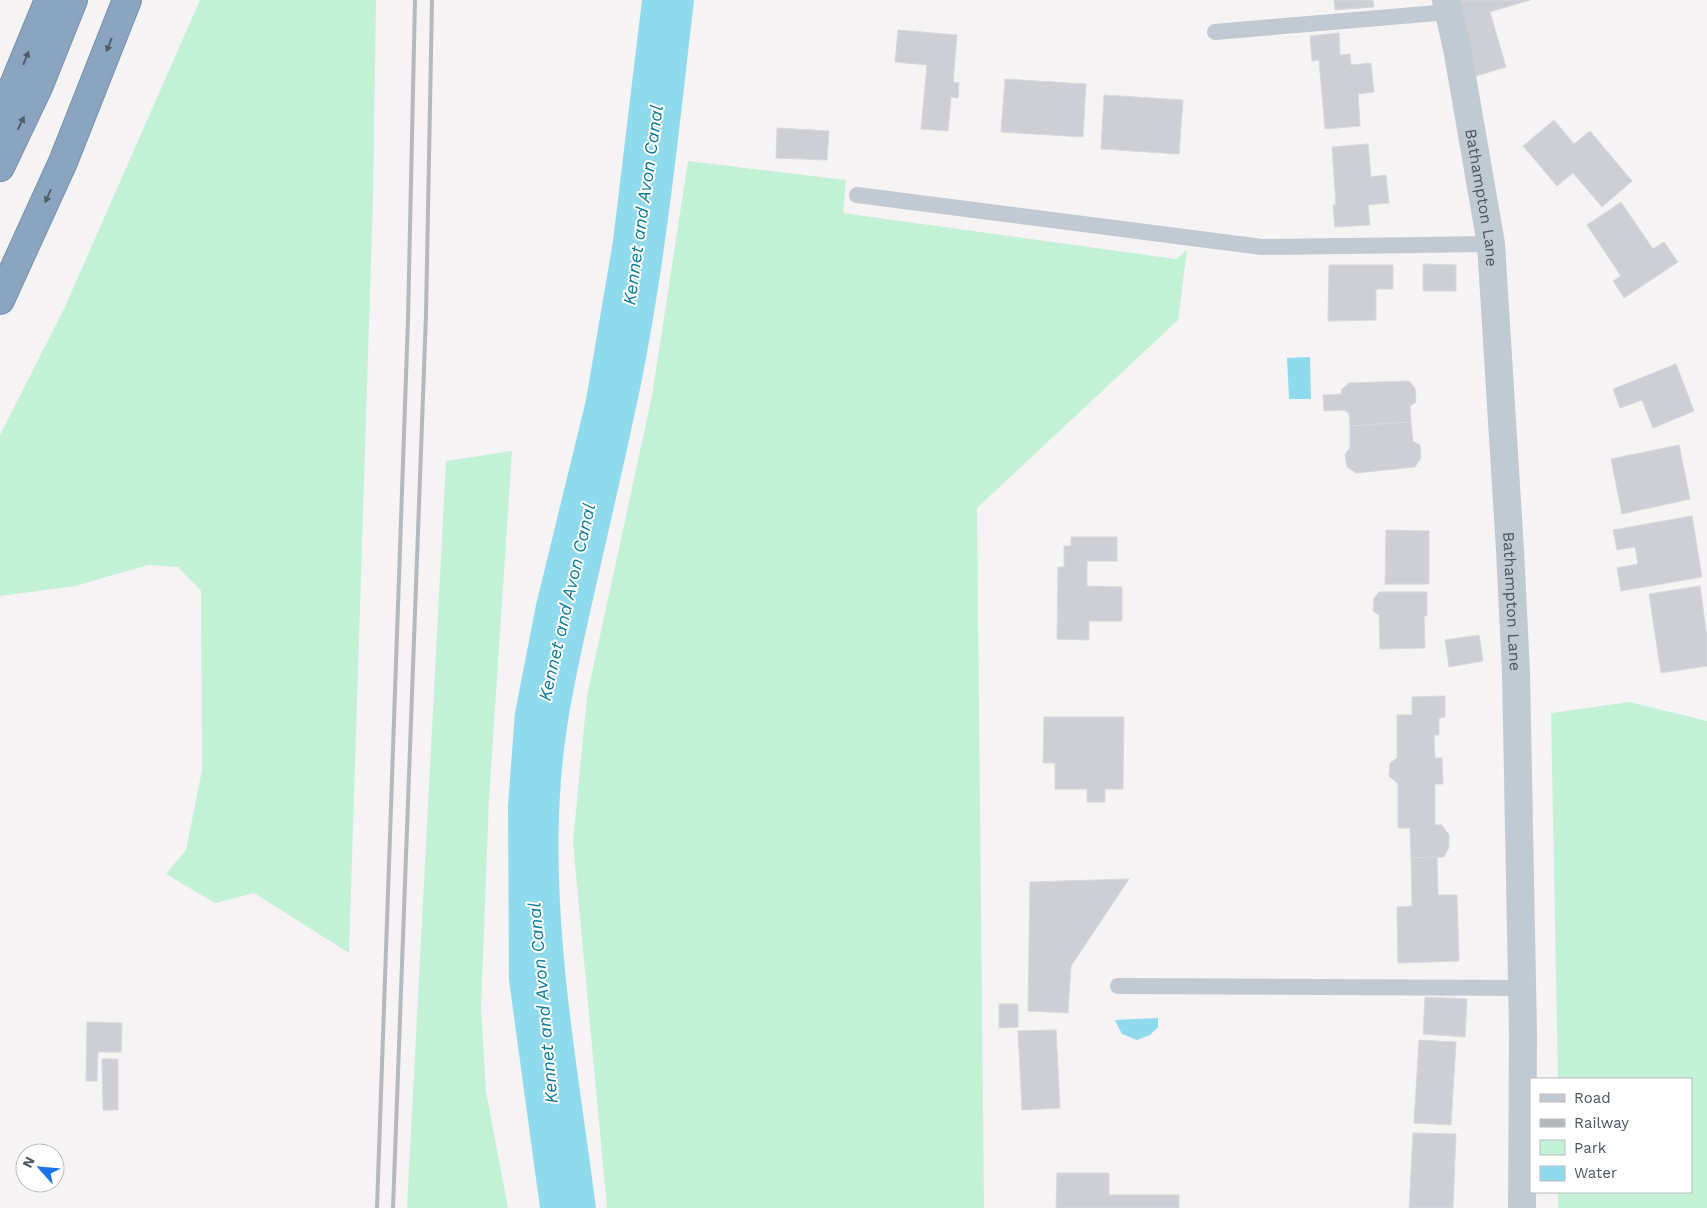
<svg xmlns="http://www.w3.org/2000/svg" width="1707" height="1208" viewBox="0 0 1707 1208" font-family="'Work Sans',sans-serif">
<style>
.green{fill:#c3f1d5}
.water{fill:#90daee}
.building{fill:#cdcfd5;stroke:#d7d9de}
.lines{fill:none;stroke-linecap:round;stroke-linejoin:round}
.highway-casing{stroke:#7690ad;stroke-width:30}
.lane{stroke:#c1cad2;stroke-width:16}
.street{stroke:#c1cad2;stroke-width:28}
.highway{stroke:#8ba5c1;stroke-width:28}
.rail{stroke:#b5b8bd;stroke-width:4}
.oneway{fill:#505e6b}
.labels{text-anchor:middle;stroke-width:4;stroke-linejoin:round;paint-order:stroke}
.street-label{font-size:16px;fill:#4a5661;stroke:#fff}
.water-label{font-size:18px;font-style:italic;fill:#0c7c9b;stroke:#fff}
</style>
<rect width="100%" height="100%" fill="#f5f3f3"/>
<g class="green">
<polygon points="200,0 376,0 373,198 349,953 254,893 215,903 166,874 186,850 202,770 201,591 178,567 148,565 75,586 0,596 0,435 64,309"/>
<polygon points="688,161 846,180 843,213 1176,259 1187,250 1178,320 977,508 984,1208 607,1208 573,842 587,696 652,396"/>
<polygon points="512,451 489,799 481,1007 486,1092 508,1208 407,1208 446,461"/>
<polygon points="1629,702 1707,721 1707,1208 1558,1208 1558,1192 1691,1192 1691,1079 1558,1079 1551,713"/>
</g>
<g class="water">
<path d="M642,0H694C679,130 666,261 640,389C624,465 606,541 589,617C577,671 565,725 561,780C550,923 578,1067 596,1208H540L509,980L508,805L515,713L536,605L586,400L613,241Z"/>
<polygon points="1310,357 1311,399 1289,399 1287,358"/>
<polygon points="1158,1018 1158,1027 1150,1035 1137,1040 1122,1034 1115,1020"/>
</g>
<g class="building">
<polygon points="1334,0 1373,0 1374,7 1335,10"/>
<polygon points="1454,0 1530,0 1490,12 1506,67 1476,76"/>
<polygon points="898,30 957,35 953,82 959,83 958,98 951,97 948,131 921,129 927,65 895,62"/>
<polygon points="1339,33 1340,55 1350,54 1351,65 1371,63 1374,92 1358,94 1360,126 1325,129 1319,60 1312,61 1310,36"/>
<polygon points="1005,79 1086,84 1083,137 1001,132"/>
<polygon points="1104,95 1183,100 1179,154 1101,149"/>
<polygon points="1554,120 1574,144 1590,131 1632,181 1602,207 1573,173 1557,186 1523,146"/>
<polygon points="777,128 829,131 827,160 776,158"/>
<polygon points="1368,144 1371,177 1386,175 1389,203 1368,205 1370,225 1335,227 1333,205 1336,205 1332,147"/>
<polygon points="1621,202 1653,249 1664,242 1678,262 1624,298 1613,281 1621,276 1587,225"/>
<polygon points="1423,264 1456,265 1456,291 1423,291"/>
<polygon points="1329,265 1393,265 1393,289 1376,289 1376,320 1328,321"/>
<polygon points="1676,364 1694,411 1653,428 1642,400 1620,408 1613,389"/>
<polygon points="1409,381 1415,388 1416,402 1410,406 1411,422 1350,426 1349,413 1344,410 1324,411 1323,395 1342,394 1341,390 1349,383"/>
<polygon points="1411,422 1413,441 1420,445 1421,458 1415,467 1356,473 1347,467 1345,454 1350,448 1350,426"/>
<polygon points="1679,445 1690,499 1622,514 1611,459"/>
<polygon points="1692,516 1702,577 1621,591 1617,568 1638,564 1635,547 1617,550 1613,530"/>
<polygon points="1386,530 1429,531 1429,584 1385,584"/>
<polygon points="1071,537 1117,537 1117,561 1087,561 1087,586 1122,587 1122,621 1089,621 1089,640 1057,639 1058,567 1064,567 1064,546 1071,546"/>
<polygon points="1700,586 1707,637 1707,666 1661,673 1649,594"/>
<polygon points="1379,592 1427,592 1427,616 1424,616 1425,648 1380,649 1379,615 1373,611 1374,598"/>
<polygon points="1479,635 1483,661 1449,667 1445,640"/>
<polygon points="1445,696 1445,717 1439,718 1439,735 1434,735 1435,758 1442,758 1443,784 1435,784 1435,825 1442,825 1449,835 1449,847 1444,857 1411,858 1410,828 1398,828 1398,784 1389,776 1390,763 1397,758 1397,715 1412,715 1412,697"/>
<polygon points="1044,717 1124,717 1123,789 1105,789 1105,802 1087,802 1087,789 1055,789 1055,763 1043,763"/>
<polygon points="1437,857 1438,895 1457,895 1459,961 1398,963 1397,907 1412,906 1411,858"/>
<polygon points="1129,879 1071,966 1068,1013 1028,1011 1030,882"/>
<polygon points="1425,997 1467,999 1465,1037 1423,1034"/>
<polygon points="999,1004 1018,1004 1018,1027 999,1028"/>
<polygon points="87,1022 122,1023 121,1052 98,1052 97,1081 86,1081"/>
<polygon points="1056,1030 1060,1108 1022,1110 1018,1031"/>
<polygon points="1419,1040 1456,1042 1451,1125 1414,1123"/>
<polygon points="102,1059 118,1059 118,1110 103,1110"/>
<polygon points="1413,1133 1456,1134 1453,1208 1409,1208"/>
<polygon points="1057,1173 1109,1173 1109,1195 1179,1195 1179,1208 1056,1208"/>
</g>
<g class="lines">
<g class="highway-casing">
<g id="highway">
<polyline points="0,119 49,0"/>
<polyline points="0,167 39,85 73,0"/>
<polyline points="0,300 63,162 127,0"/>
</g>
</g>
<g class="lane">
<polyline points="1215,32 1449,12"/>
<polyline points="857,195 1262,247 1491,244"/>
<polyline points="1118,986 1521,988"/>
</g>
<path class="street" id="s1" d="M1446,0L1457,48L1491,244L1510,550L1516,672L1523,1034L1522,1208"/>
<use href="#highway" class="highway"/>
<g class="rail">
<polyline points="377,1208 408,319 415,0"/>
<polyline points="393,1208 426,315 432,0"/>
</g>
</g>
<defs><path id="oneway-solid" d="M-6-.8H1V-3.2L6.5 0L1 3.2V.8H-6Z" transform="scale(1.25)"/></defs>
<g class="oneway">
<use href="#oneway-solid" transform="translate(109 45) rotate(111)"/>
<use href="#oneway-solid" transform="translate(26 58) rotate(-68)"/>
<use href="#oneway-solid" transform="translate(21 123) rotate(-64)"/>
<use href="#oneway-solid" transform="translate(48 196) rotate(114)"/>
</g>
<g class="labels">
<g class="street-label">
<text dy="6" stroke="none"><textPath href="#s1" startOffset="201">Bathampton Lane</textPath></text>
<text dy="6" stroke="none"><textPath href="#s1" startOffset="606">Bathampton Lane</textPath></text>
</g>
<g class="water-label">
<text transform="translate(643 205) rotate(-82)" y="6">Kennet and Avon Canal</text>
<text transform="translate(567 602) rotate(-77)" y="6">Kennet and Avon Canal</text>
<text transform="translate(543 1003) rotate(-95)" y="6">Kennet and Avon Canal</text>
</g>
</g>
<rect x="1530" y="1078" width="162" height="115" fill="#ffffff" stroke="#b7bbc0"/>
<rect x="1540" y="1094" width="25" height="8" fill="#c1cad2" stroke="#b7bbc0"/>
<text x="1574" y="1103" font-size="15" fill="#4a5661">Road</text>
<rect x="1540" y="1119" width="25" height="8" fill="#b5b8bd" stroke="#b7bbc0"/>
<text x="1574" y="1128" font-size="15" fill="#4a5661">Railway</text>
<rect x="1540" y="1140" width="25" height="15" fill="#c3f1d5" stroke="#b7bbc0"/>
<text x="1574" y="1153" font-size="15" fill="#4a5661">Park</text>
<rect x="1540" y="1166" width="25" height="15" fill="#90daee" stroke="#b7bbc0"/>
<text x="1574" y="1178" font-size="15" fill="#4a5661">Water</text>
<g transform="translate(40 1168) rotate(297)"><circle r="24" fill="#ffffff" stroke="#b7bbc0"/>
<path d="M0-4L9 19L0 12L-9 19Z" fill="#1a73e8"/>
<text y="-8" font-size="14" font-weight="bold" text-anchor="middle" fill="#4a5661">N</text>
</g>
</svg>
